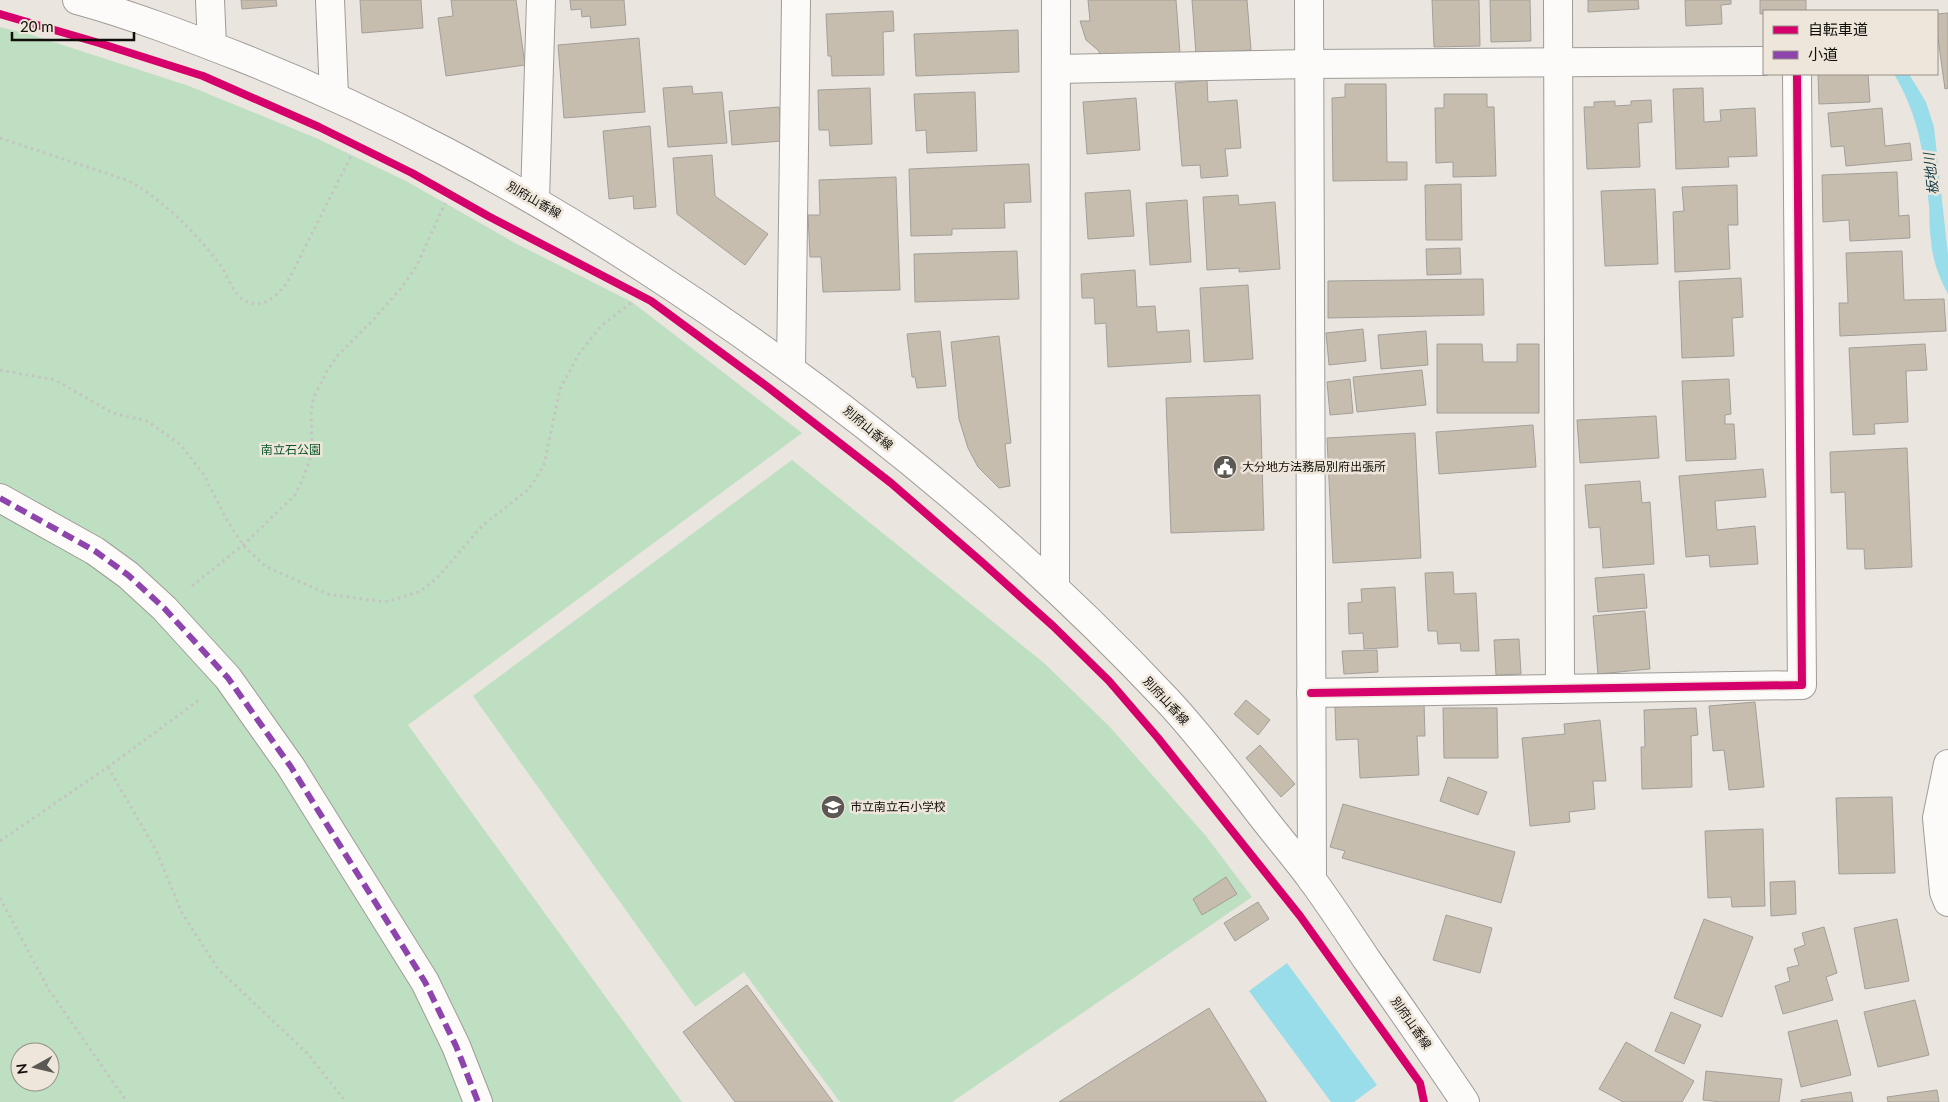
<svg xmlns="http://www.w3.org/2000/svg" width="1948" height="1102" viewBox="0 0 1948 1102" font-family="Lato,'Noto Sans JP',sans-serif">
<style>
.green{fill:#bedfc2;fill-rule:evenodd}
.water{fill:#9addea}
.building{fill:#c7bdae;stroke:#a29f9a}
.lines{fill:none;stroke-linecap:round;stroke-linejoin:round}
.street-casing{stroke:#9f9c97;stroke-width:30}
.secondary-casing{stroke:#9f9c97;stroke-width:30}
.path{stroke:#c6c4c2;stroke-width:3;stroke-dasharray:2.5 4;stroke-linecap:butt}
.street{stroke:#fcfbfa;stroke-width:28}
.secondary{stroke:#fcfbfa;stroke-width:28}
.quiet{stroke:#8e44ad;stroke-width:6;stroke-dasharray:12 6;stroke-linecap:butt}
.cycleway-casing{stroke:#eee6db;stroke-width:11}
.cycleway{stroke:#d6006c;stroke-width:8}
.labels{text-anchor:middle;stroke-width:5;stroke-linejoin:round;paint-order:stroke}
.street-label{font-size:12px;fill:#100e0a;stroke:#eee6db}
.park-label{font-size:12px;fill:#07562a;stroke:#eee6db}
.poi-label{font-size:12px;fill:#100e0a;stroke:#eee6db;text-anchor:start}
.water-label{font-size:14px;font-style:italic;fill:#103e47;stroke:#eee6db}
</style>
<rect width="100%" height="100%" fill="#eae5df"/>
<g class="green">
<path d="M0,27L32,35L189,86L316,138L406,181L517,244L632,302L802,433L408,725L682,1102H0ZM20,1052H50V1082H20Z"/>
<polygon points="792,460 1044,663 1109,726 1206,836 1252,897 952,1102 840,1102 744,972 695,1007 473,696"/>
</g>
<g class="water">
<path d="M1894,74H1909L1926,102L1934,127L1948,255V294C1939,277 1932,259 1931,240C1929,229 1930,217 1929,206C1924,156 1920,118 1894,74Z"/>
<polygon points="1287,963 1377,1085 1354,1102 1331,1102 1249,991"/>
</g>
<g class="building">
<polygon points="241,0 276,0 277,6 242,9"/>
<polygon points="360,0 421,0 423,28 362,33"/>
<polygon points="451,0 516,0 525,65 446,76 438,18 453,16"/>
<polygon points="570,0 624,0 626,25 591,28 590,16 582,17 581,9 571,10"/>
<polygon points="1088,0 1176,0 1180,53 1100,59 1099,51 1086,40 1080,21 1090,21"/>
<polygon points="1192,0 1247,0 1251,50 1196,54"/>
<polygon points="1432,0 1479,0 1480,46 1434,47"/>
<polygon points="1490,0 1530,0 1531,41 1491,42"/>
<polygon points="1588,0 1638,0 1639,9 1588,12"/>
<polygon points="1685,0 1731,0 1731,4 1721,5 1722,24 1686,26"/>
<polygon points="1760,0 1806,0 1806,11 1764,11 1764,13 1760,14"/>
<polygon points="893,11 894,31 883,32 884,75 832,76 831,56 828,56 826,14"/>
<polygon points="1948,13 1948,88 1945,89 1937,31 1937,14"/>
<polygon points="1018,30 1019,72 916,76 914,34"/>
<polygon points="639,38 645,112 564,118 558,45"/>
<polygon points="1818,74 1868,74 1870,102 1819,104"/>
<polygon points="1207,80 1208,102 1237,100 1241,148 1225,149 1228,176 1201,178 1200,165 1182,166 1175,83"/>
<polygon points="1345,84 1386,84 1387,162 1407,162 1407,180 1333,181 1332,98 1345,97"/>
<polygon points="692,86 693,94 722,92 727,143 668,147 663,88"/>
<polygon points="870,88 872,144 830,146 829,130 819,130 818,90"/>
<polygon points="1703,88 1704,122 1721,121 1720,110 1755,108 1757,156 1728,157 1729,167 1676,169 1673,89"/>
<polygon points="975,92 977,151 927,153 926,130 916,131 914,94"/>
<polygon points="1444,94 1487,94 1487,107 1494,107 1496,176 1453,177 1453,162 1436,163 1435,108 1444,108"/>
<polygon points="1136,98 1140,150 1087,154 1083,102"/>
<polygon points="1651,100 1652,122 1638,123 1640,167 1587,169 1584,107 1594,107 1594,102 1615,101 1615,106 1631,105 1631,101"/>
<polygon points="779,107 782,141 732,145 729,111"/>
<polygon points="1882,108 1885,146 1910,143 1912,160 1846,166 1844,146 1831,147 1828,113"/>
<polygon points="650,126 656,207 634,209 633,196 609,199 603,131"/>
<polygon points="712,155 715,196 768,234 745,265 677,214 673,158"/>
<polygon points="1029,164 1031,202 1004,203 1005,228 952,229 952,235 911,236 909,169"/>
<polygon points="1897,172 1899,216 1909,215 1910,238 1850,241 1849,220 1823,222 1822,175"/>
<polygon points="896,177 900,290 823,292 821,257 810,257 808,215 820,215 819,180"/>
<polygon points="1461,184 1462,240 1426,240 1425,185"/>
<polygon points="1737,185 1738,225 1728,225 1730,269 1675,272 1673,212 1684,211 1682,187"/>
<polygon points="1655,189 1658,264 1605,266 1601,191"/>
<polygon points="1130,190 1134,236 1088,239 1085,193"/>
<polygon points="1238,195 1239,205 1275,202 1280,269 1239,272 1239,268 1207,270 1203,197"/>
<polygon points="1187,200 1191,262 1150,265 1146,203"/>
<polygon points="1460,248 1461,274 1427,275 1426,249"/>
<polygon points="1017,251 1019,299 915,302 914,254"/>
<polygon points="1902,251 1904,300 1944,299 1946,331 1840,336 1839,303 1848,303 1846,253"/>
<polygon points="1135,270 1137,307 1155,306 1157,332 1189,330 1191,362 1108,367 1106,323 1095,324 1094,298 1082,298 1081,274"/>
<polygon points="1741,278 1743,317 1732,318 1734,356 1682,358 1679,281"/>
<polygon points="1483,279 1484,315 1328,318 1328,281"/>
<polygon points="1248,285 1253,359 1204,362 1200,288"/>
<polygon points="1363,329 1366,361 1329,365 1326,333"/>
<polygon points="940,331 946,386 917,388 915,377 912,377 907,334"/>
<polygon points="1426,331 1428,365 1381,369 1378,335"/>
<polygon points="999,336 1011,443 1005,444 1010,486 999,488 978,467 968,448 959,419 951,342"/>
<polygon points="1437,344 1482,344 1483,362 1517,362 1517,344 1539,344 1539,413 1437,413"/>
<polygon points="1925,344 1927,370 1906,371 1908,422 1874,424 1875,434 1853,435 1849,348"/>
<polygon points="1422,370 1426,405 1357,412 1353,377"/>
<polygon points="1350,379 1353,413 1330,415 1327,382"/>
<polygon points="1729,379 1731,414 1725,415 1725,424 1734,424 1736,459 1686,461 1682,381"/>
<polygon points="1260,395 1264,530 1171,533 1166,398"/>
<polygon points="1656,416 1659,458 1580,463 1577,420"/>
<polygon points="1533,425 1536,467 1439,474 1436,432"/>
<polygon points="1415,433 1421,558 1333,563 1327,438"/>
<polygon points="1907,448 1912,567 1865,569 1864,549 1847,549 1845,492 1831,493 1830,452"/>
<polygon points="1763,469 1766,497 1715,501 1717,530 1755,526 1758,564 1710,567 1709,555 1686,557 1679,476"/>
<polygon points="1640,481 1642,503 1650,502 1654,564 1603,568 1600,527 1589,528 1585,485"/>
<polygon points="1453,572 1454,594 1476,593 1479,651 1461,651 1460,643 1438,644 1437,631 1428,631 1425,573"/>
<polygon points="1644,574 1647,608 1598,612 1595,578"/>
<polygon points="1395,587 1398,647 1364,649 1363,633 1349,634 1348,603 1362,602 1361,589"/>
<polygon points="1645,611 1650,669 1598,674 1593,616"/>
<polygon points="1519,639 1521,674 1496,675 1494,640"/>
<polygon points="1377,650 1378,672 1344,674 1342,651"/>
<polygon points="1246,700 1270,720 1258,735 1234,714"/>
<polygon points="1755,702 1764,787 1729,790 1724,750 1713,751 1709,706"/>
<polygon points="1424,703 1425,736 1417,736 1419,775 1360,778 1358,739 1336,740 1335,707"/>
<polygon points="1443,708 1497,708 1498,758 1444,758"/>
<polygon points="1696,708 1698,735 1691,736 1692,787 1642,789 1641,747 1645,747 1644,710"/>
<polygon points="1600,720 1606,781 1593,781 1595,809 1569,812 1570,822 1530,826 1522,738 1565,734 1564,724"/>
<polygon points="1260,745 1295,784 1281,797 1246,758"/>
<polygon points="1448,777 1487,792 1478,815 1440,801"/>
<polygon points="1892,797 1895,873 1839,874 1836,798"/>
<polygon points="1343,804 1515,852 1501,903 1342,858 1345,851 1330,847"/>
<polygon points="1763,829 1765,906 1732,907 1731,897 1708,898 1705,831"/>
<polygon points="1226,877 1237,894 1202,915 1193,899"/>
<polygon points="1795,881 1796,914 1771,916 1770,882"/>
<polygon points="1258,902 1269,919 1235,941 1224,923"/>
<polygon points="1446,915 1492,928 1480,973 1433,960"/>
<polygon points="1704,919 1753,937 1722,1017 1674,998"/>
<polygon points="1897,919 1909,981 1865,989 1854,928"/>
<polygon points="1824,927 1837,973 1826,977 1833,1000 1783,1014 1775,986 1790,981 1787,968 1799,965 1794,949 1805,945 1802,933"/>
<polygon points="747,985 833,1102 735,1102 683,1032"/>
<polygon points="1915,1000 1929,1055 1878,1067 1864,1012"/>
<polygon points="1209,1008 1267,1102 1059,1102 1127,1059"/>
<polygon points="1671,1012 1701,1025 1684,1064 1655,1051"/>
<polygon points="1837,1020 1851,1075 1801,1087 1788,1032"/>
<polygon points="1626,1042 1694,1081 1682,1102 1623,1102 1599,1089"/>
<polygon points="1706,1071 1782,1079 1779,1102 1721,1102 1703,1100"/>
<polygon points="1937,1090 1939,1102 1888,1102 1887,1097"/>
<polygon points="1851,1092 1853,1102 1801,1102 1801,1100"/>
</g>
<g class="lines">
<g class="street-casing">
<g id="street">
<polyline points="210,0 212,46"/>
<polyline points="330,0 334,95"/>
<polyline points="1309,0 1312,880"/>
<polyline points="1558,0 1560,689"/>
<polyline points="1056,69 1309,64 1764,61"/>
<polyline points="535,199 541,0"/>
<polyline points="791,368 796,0"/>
<polyline points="0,498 95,551 128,575 164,608 228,678 291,767 425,982 456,1046 478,1102"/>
<polyline points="1055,588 1056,0"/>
<polyline points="1311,693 1802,685 1797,74"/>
<polyline points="1948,764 1937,818 1944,892 1948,902"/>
</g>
</g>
<g class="secondary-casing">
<path id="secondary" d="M77,0C132,15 186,36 240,57C384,114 512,183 642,267C832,390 1012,535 1167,700C1198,733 1226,770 1254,806C1272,830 1292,853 1310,877C1330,904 1348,932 1367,960C1400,1007 1433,1054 1465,1102"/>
</g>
<g class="path">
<polyline points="0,14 55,29"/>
<path d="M0,138L129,181C165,201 194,232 219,263C227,274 233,295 245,301C264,310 276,296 287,283L352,154"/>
<polyline points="0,370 55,380 113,413 147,421 181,445 204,475 227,520 243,545 265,566 327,594 385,602 419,592 436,579 482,526 529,489 544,465 560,389 580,352 602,325 632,302"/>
<polyline points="192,586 243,545 294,496 302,481 310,459 312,445 311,412 313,399 327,371 337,356 372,321 402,287 417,265 445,203"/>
<polyline points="108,767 157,852 182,913 218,969 307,1053 346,1102"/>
<polyline points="0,841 108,767 199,700"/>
<polyline points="0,898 49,990 127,1102"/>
</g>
<use href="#street" class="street"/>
<use href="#secondary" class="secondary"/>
<polyline class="quiet" points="0,498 95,551 128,575 164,608 228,678 291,767 425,982 456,1046 478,1102"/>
<g class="cycleway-casing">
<g id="cycleway">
<polyline points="0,14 99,43 203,76 319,127 412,173 488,216 651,301 769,388 891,483 984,564 1053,626 1109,681 1158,738 1300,916 1420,1083 1424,1102"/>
<polyline points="1311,693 1802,685 1797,74"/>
</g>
</g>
<use href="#cycleway" class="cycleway"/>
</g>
<defs>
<g id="civic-disc" transform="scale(1.25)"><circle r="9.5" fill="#5c5955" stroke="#eee6db"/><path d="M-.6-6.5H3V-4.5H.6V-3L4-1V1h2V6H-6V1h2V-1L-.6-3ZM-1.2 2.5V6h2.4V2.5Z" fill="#fff"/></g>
<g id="school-disc" transform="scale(1.25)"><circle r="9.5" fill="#5c5955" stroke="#eee6db"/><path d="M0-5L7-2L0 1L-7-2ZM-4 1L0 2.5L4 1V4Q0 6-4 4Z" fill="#fff"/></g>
</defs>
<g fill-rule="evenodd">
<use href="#civic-disc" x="1225" y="467"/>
<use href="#school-disc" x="833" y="807"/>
</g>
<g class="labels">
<g class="street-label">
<text transform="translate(534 200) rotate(30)" y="4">別府山香線</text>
<text transform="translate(868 428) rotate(40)" y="4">別府山香線</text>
<text transform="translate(1166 701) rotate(47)" y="4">別府山香線</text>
<text transform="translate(1411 1023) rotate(55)" y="4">別府山香線</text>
</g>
<g class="park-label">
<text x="291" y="454">南立石公園</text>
</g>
<g class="poi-label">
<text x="1242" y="471">大分地方法務局別府出張所</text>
<text x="850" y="811">市立南立石小学校</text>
</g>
<g class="water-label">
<text transform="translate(1931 174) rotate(-96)" y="5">板地川</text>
</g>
</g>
<rect x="1763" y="10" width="175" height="65" fill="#eee6db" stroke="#959087"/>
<rect x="1773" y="26" width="25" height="8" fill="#d6006c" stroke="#959087"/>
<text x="1808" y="35" font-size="15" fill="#100e0a">自転車道</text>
<rect x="1773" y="51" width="25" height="8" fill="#8e44ad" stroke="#959087"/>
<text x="1808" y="60" font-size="15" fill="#100e0a">小道</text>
<g transform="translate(35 1067) rotate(262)"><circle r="24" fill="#eee6db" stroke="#959087"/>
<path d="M0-4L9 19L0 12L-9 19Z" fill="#5c5955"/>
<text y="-8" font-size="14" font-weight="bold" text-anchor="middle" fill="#100e0a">N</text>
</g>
<path d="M12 32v8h122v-8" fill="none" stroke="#100e0a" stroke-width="2.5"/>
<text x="20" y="32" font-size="15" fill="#100e0a" stroke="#eee6db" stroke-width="4" paint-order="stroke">20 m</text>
</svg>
